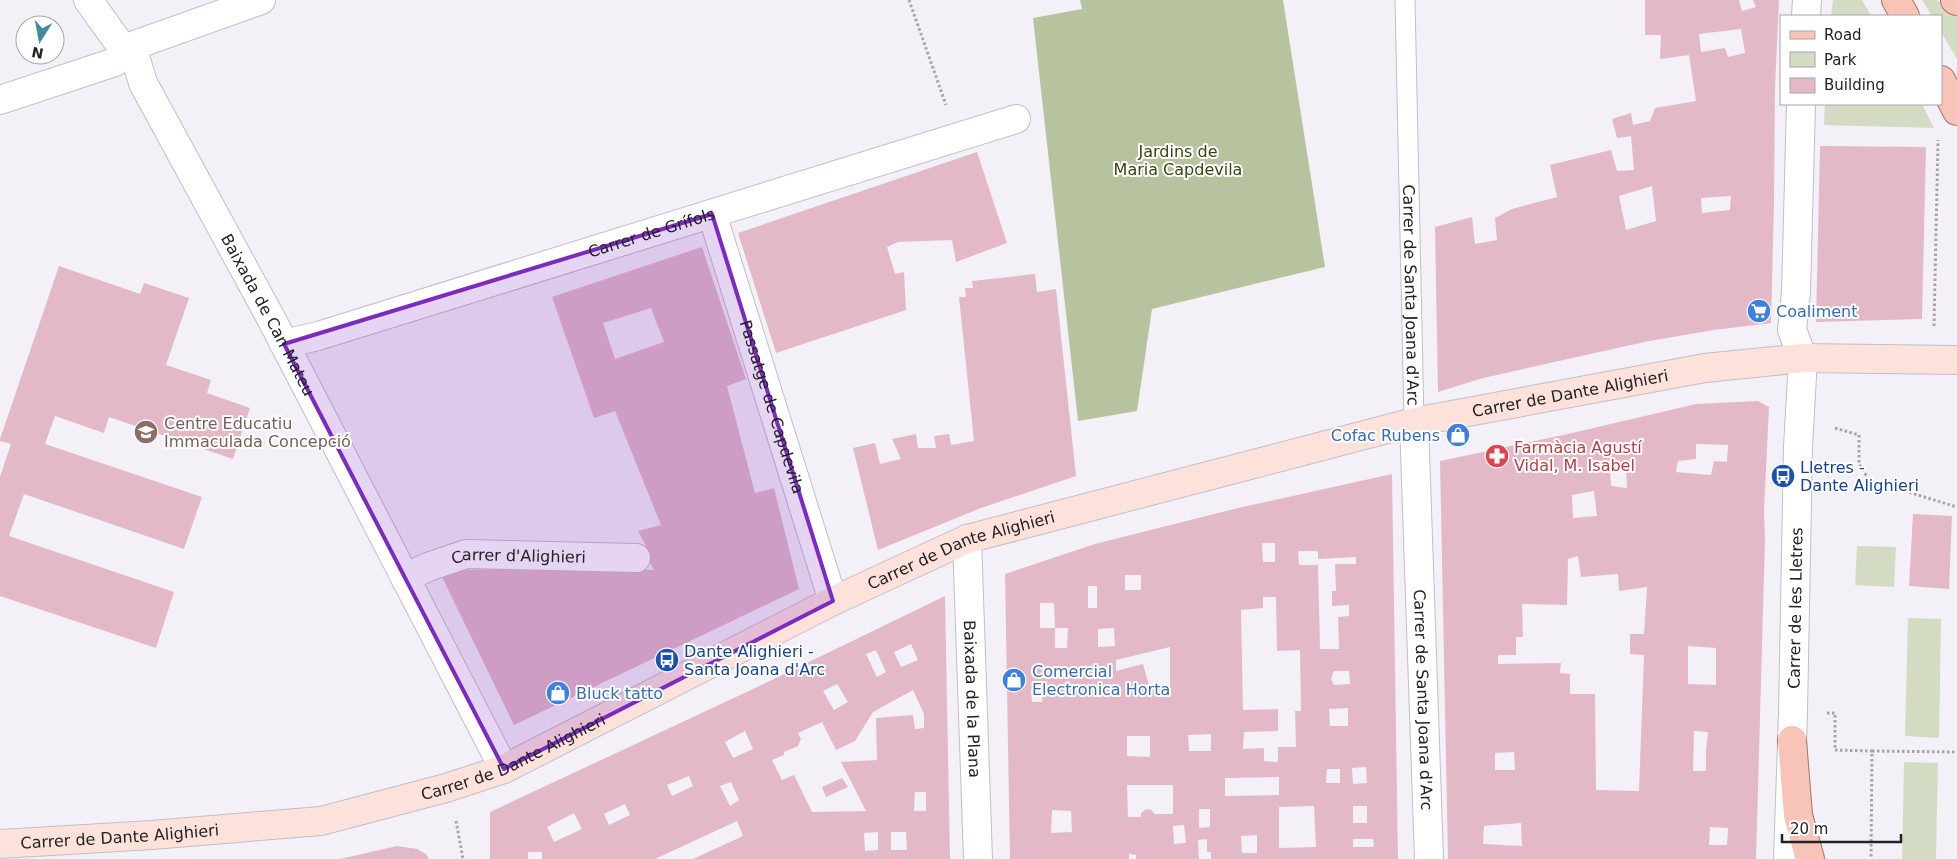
<svg xmlns="http://www.w3.org/2000/svg" width="1957" height="859" viewBox="0 0 1957 859" font-family="'DejaVu Sans',sans-serif">
<style>
.green{fill:#d3dcc2}
.forest{fill:#b7c39e}
.building{fill:#e3b9c8;fill-rule:evenodd}
.lines{fill:none;stroke-linecap:round;stroke-linejoin:round}
.lane-casing{stroke:#c2bec6;stroke-width:21}
.street-casing{stroke:#c2bec6;stroke-width:30}
.secondary-casing{stroke:#c2bec6;stroke-width:30}
.primary-casing{stroke:#aa7264;stroke-width:30}
.path{stroke:#a6a3a9;stroke-width:3;stroke-dasharray:2.5 2.5;stroke-linecap:butt}
.lane{stroke:#fff;stroke-width:19}
.street{stroke:#fff;stroke-width:28}
.secondary{stroke:#fce2db;stroke-width:28}
.primary{stroke:#f8c4b7;stroke-width:28}
.marked{fill:#7b2cbf;fill-opacity:0.2;stroke:#7b2cbf;stroke-width:4;stroke-linejoin:round}
.labels{text-anchor:middle;stroke-width:4;stroke-linejoin:round;paint-order:stroke}
.park-label{font-size:16px;fill:#38450a;stroke:#fff}
.street-label{font-size:16px;fill:#222124;stroke:#fff}
.shop-label{font-size:16px;fill:#366cbe;stroke:#fff;text-anchor:start}
.education-label{font-size:16px;fill:#785e54;stroke:#fff;text-anchor:start}
.health-label{font-size:16px;fill:#be3a42;stroke:#fff;text-anchor:start}
.transit-label{font-size:16px;fill:#164399;stroke:#fff;text-anchor:start}
</style>
<rect width="100%" height="100%" fill="#f4f0f8"/>
<g class="green">
<polygon points="1833,0 1862,0 1871,16 1831,16"/>
<polygon points="1922,0 1936,0 1957,10 1957,59 1941,32 1941,16 1932,16"/>
<polygon points="1825,104 1922,104 1934,128 1824,125"/>
<polygon points="1857,546 1896,547 1894,587 1855,585"/>
<polygon points="1908,618 1941,619 1939,738 1905,736"/>
<polygon points="1904,762 1938,763 1936,859 1902,859"/>
</g>
<polygon class="forest" points="1080,0 1283,0 1325,267 1152,309 1137,411 1078,421 1033,18 1082,9"/>
<g class="building">
<path d="M1645,0H1739L1742,11L1756,7L1753,0H1779L1775,87L1774,201L1771,323L1714,330L1649,341L1483,378L1438,392L1435,227L1472,217L1475,244L1497,240L1495,218L1512,209L1557,197L1550,165L1611,150L1617,171L1634,170L1631,136L1617,138L1612,119L1631,113L1633,125L1650,121L1655,108L1696,101L1689,55L1660,59L1661,35H1645ZM1741,29L1745,53L1728,57L1725,48L1701,52L1699,34ZM1652,186L1656,221L1626,230L1619,196ZM1731,196L1730,210L1702,213L1701,198Z"/>
<polygon points="1820,146 1926,147 1922,319 1816,322"/>
<polygon points="977,152 1007,243 956,262 952,240 898,242 887,247 895,274 904,272 906,310 776,353 738,233"/>
<path d="M702,247L746,379L727,386L755,493L774,488L799,589L514,725L442,577L455,570L555,568L654,570L641,545L646,546L638,531L661,525L615,411L594,418L552,297ZM651,308L664,342L615,359L603,323Z"/>
<polygon points="59,266 140,294 144,283 189,298 166,365 211,380 207,393 250,408 233,459 109,417 104,433 55,416 45,444 202,497 184,549 24,494 9,536 174,592 156,648 0,596 0,477 11,444 0,441 0,439"/>
<polygon points="1035,274 1037,292 1056,289 1076,476 981,508 878,550 853,448 875,443 880,464 901,459 892,439 916,434 918,448 936,448 934,436 949,434 951,445 974,441 959,297 966,297 965,288 973,288 972,281"/>
<path d="M1758,401L1769,407L1764,510L1765,540L1756,859H1448L1440,461L1568,434L1696,404ZM1696,444L1728,445L1727,462L1714,461L1711,475L1676,472L1678,461L1696,459ZM1626,468L1627,488L1611,486L1610,469ZM1594,491L1597,516L1573,518L1572,495ZM1578,556L1581,577L1618,574L1619,591L1647,587L1644,634H1630V654L1644,655L1639,791L1596,790L1595,694H1570V674L1560,673L1561,663L1498,664V655H1516V637H1523L1522,604L1567,605L1568,559ZM1688,646L1716,648V685L1688,684ZM1694,731L1708,732L1706,750V771H1693ZM1514,752L1515,770H1495V753ZM1521,823L1522,846L1483,844L1484,826ZM1710,827L1728,828L1727,845H1709Z"/>
<path d="M1392,474L1398,859H1211V852H1207V839L1198,840L1199,859H1136V855L1129,854V859H1010L1005,574L1095,544L1238,508ZM1262,543H1275V562H1263ZM1298,551H1318V559L1356,557V564H1335L1336,591H1332V606L1349,605V616L1338,617L1339,649H1320L1318,565H1299ZM1125,575H1141V590H1125ZM1088,586H1097V608H1088ZM1263,597H1276L1277,651L1300,650L1301,711H1295L1296,747H1278V762L1264,761V748L1243,749L1244,732L1278,731V709L1243,710L1241,610L1263,608ZM1040,603H1054L1055,628H1040ZM1055,628H1068L1067,648H1055ZM1114,628L1115,646L1098,647V629ZM1170,647V689H1150L1143,664L1116,671V660ZM1334,671H1349L1350,684L1334,685L1331,679ZM1043,689L1042,702H1032L1031,690ZM1348,708V726H1330L1329,709ZM1211,734V751H1189L1188,735ZM1127,736H1150V757L1127,756ZM1366,767L1367,783L1353,784L1352,768ZM1327,769H1340V783H1326ZM1279,777V795L1225,796V778ZM1127,785H1173V814H1155L1150,809L1145,810L1141,813V817H1128ZM1314,806L1316,847L1279,848V807ZM1353,806H1367V823H1353ZM1199,809H1210V827L1199,828ZM1052,810L1071,811L1072,832L1051,833ZM1184,825L1186,843L1174,844L1173,826ZM1257,835V853H1242L1241,836ZM1353,839H1373L1374,847H1353Z"/>
<polygon points="1913,514 1952,516 1949,589 1909,586"/>
<path d="M945,596L950,859H693L743,836L737,821L655,859H542V852H528V859H490V812L753,689ZM911,644L918,660L901,667L894,652ZM876,650L886,672L877,677L866,654ZM837,684L848,702L834,710L823,691ZM913,690L924,714V728L915,729L913,715L876,718L877,760L841,762L866,811L812,812L794,775L782,780L772,760L784,755V752L798,746L801,739L798,733L822,722L836,750L855,741L873,712ZM745,731L753,749L733,758L725,742ZM689,776L693,786L672,796L667,785ZM731,782L739,800L730,806L720,786ZM915,792H926V811H914ZM625,804L630,815L609,825L604,814ZM574,813L582,829L554,842L547,827ZM878,832V850L865,851L864,833ZM891,832H906L907,850H891Z"/>
<polygon points="842,778 848,787 826,797 822,787"/>
<polygon points="397,846 417,849 426,854 429,859 340,859"/>
</g>
<g class="lines">
<g class="lane-casing">
<g id="lane">
<path id="s1" d="M1405,0L1414,422"/>
</g>
</g>
<g class="street-casing">
<g id="street">
<polyline points="88,0 116,39"/>
<polyline points="1806,16 1807,0"/>
<path id="s2" d="M132,46L143,83L273,322L504,769"/>
<polyline points="0,100 115,62 132,46 261,0"/>
<path id="s3" d="M712,214L833,601"/>
<path id="s4" d="M284,344L318,336L1016,119"/>
<path id="s5" d="M1414,422L1429,859"/>
<path id="s6" d="M967,539L978,859"/>
<path id="s7" d="M405,578L428,567L466,554L636,558"/>
<path id="s8" d="M1788,859L1793,713L1798,447L1803,358L1792,330L1796,293L1801,104"/>
</g>
</g>
<g class="secondary-casing">
<g id="secondary">
<path id="s9" d="M0,844L152,835L321,821L446,788L504,769L833,601L967,539L1414,422L1705,368L1803,358L1957,360"/>
</g>
</g>
<g class="primary-casing">
<g id="primary">
<polyline points="1896,0 1905,16"/>
<polyline points="1955,0 1957,1"/>
<polyline points="1941,80 1957,111"/>
<polyline points="1792,740 1798,815 1810,859"/>
</g>
</g>
<g class="path">
<polyline points="909,0 946,105"/>
<polyline points="1934,326 1938,140"/>
<polyline points="1835,428 1859,435 1859,464 1869,480 1957,507"/>
<polyline points="1827,713 1835,713 1835,750 1872,751 1871,859"/>
<polyline points="1872,751 1957,752"/>
<polyline points="456,821 463,859"/>
</g>
<use href="#lane" class="lane"/>
<use href="#street" class="street"/>
<use href="#secondary" class="secondary"/>
<use href="#primary" class="primary"/>
</g>
<path class="marked" d="M712,214L833,601L504,769L284,344Z"/>
<defs>
<g id="supermarket-disc" transform="scale(1.25)"><circle r="9.5" fill="#3f7fe0" stroke="#fff"/><path d="M-6-5.5h2.5l.6 2H6L4.5 2H-2.5L-4.4-4H-6ZM-1.5 3.2a1.3 1.3 0 1 0 .1 0ZM3 3.2a1.3 1.3 0 1 0 .1 0Z" fill="#fff"/></g>
<g id="school-disc" transform="scale(1.25)"><circle r="9.5" fill="#8d6e63" stroke="#fff"/><path d="M0-5L7-2L0 1L-7-2ZM-4 1L0 2.5L4 1V4Q0 6-4 4Z" fill="#fff"/></g>
<g id="shop-disc" transform="scale(1.25)"><circle r="9.5" fill="#3f7fe0" stroke="#fff"/><path d="M-5-2.5h2.3a2.7 3.5 0 0 1 5.4 0H5L5.5 6h-11ZM-1.5-2.5h3a1.5 2.3 0 0 0-3 0Z" fill="#fff"/></g>
<g id="pharmacy-disc" transform="scale(1.25)"><circle r="9.5" fill="#e0444e" stroke="#fff"/><path d="M-2-6h4v4h4v4h-4v4h-4v-4h-4v-4h4Z" fill="#fff"/></g>
<g id="bus-disc" transform="scale(1.25)"><circle r="9.5" fill="#1a4fb4" stroke="#fff"/><path d="M-5-6H5V4H4V6H2V4H-2V6H-4V4H-5ZM-3.5-4V0h7V-4ZM-3.5 1.2v1.5H-2V1.2ZM2 1.2v1.5H3.5V1.2Z" fill="#fff"/></g>
</defs>
<g fill-rule="evenodd">
<use href="#supermarket-disc" x="1759" y="311"/>
<use href="#school-disc" x="146" y="432"/>
<use href="#shop-disc" x="1458" y="435"/>
<use href="#pharmacy-disc" x="1497" y="456"/>
<use href="#bus-disc" x="1783" y="476"/>
<use href="#bus-disc" x="667" y="660"/>
<use href="#shop-disc" x="1014" y="680"/>
<use href="#shop-disc" x="558" y="693"/>
</g>
<g class="labels">
<g class="park-label">
<text x="1178" y="157">Jardins de<tspan x="1178" dy="18">Maria Capdevila</tspan></text>
</g>
<g class="street-label">
<text dy="6" stroke="none"><textPath href="#s4" startOffset="384">Carrer de Grífols</textPath></text>
<text dy="6" stroke="none"><textPath href="#s1" startOffset="295">Carrer de Santa Joana d'Arc</textPath></text>
<text dy="6" stroke="none"><textPath href="#s2" startOffset="302">Baixada de Can Mateu</textPath></text>
<text dy="6" stroke="none"><textPath href="#s9" startOffset="1650">Carrer de Dante Alighieri</textPath></text>
<text dy="6" stroke="none"><textPath href="#s3" startOffset="202">Passatge de Capdevila</textPath></text>
<text dy="6" stroke="none"><textPath href="#s9" startOffset="1020">Carrer de Dante Alighieri</textPath></text>
<text dy="6" stroke="none"><textPath href="#s7" startOffset="118">Carrer d'Alighieri</textPath></text>
<text dy="6" stroke="none"><textPath href="#s8" startOffset="251">Carrer de les Lletres</textPath></text>
<text dy="6" stroke="none"><textPath href="#s6" startOffset="160">Baixada de la Plana</textPath></text>
<text dy="6" stroke="none"><textPath href="#s5" startOffset="278">Carrer de Santa Joana d'Arc</textPath></text>
<text dy="6" stroke="none"><textPath href="#s9" startOffset="525">Carrer de Dante Alighieri</textPath></text>
<text dy="6" stroke="none"><textPath href="#s9" startOffset="120">Carrer de Dante Alighieri</textPath></text>
</g>
<g class="shop-label">
<text x="1776" y="317">Coaliment</text>
<text x="1440" y="441" text-anchor="end">Cofac Rubens</text>
<text x="1032" y="677">Comercial<tspan x="1032" dy="18">Electronica Horta</tspan></text>
<text x="576" y="699">Bluck tatto</text>
</g>
<g class="education-label">
<text x="164" y="429">Centre Educatiu<tspan x="164" dy="18">Immaculada Concepció</tspan></text>
</g>
<g class="health-label">
<text x="1514" y="453">Farmàcia Agustí<tspan x="1514" dy="18">Vidal, M. Isabel</tspan></text>
</g>
<g class="transit-label">
<text x="1800" y="473">Lletres -<tspan x="1800" dy="18">Dante Alighieri</tspan></text>
<text x="684" y="657">Dante Alighieri -<tspan x="684" dy="18">Santa Joana d'Arc</tspan></text>
</g>
</g>
<rect x="1780" y="15" width="162" height="90" fill="#ffffff" stroke="#a7a6a7"/>
<rect x="1790" y="31" width="25" height="8" fill="#f8c4b7" stroke="#a7a6a7"/>
<text x="1824" y="40" font-size="15" fill="#222124">Road</text>
<rect x="1790" y="52" width="25" height="15" fill="#d3dcc2" stroke="#a7a6a7"/>
<text x="1824" y="65" font-size="15" fill="#222124">Park</text>
<rect x="1790" y="78" width="25" height="15" fill="#e3b9c8" stroke="#a7a6a7"/>
<text x="1824" y="90" font-size="15" fill="#222124">Building</text>
<g transform="translate(40 40) rotate(191)"><circle r="24" fill="#ffffff" stroke="#a7a6a7"/>
<path d="M0-4L9 19L0 12L-9 19Z" fill="#468c97"/>
<text y="-8" font-size="14" font-weight="bold" text-anchor="middle" fill="#222124">N</text>
</g>
<path d="M1782 834v8h119v-8" fill="none" stroke="#222124" stroke-width="2.5"/>
<text x="1790" y="834" font-size="15" fill="#222124" stroke="#ffffff" stroke-width="4" paint-order="stroke">20 m</text>
</svg>
